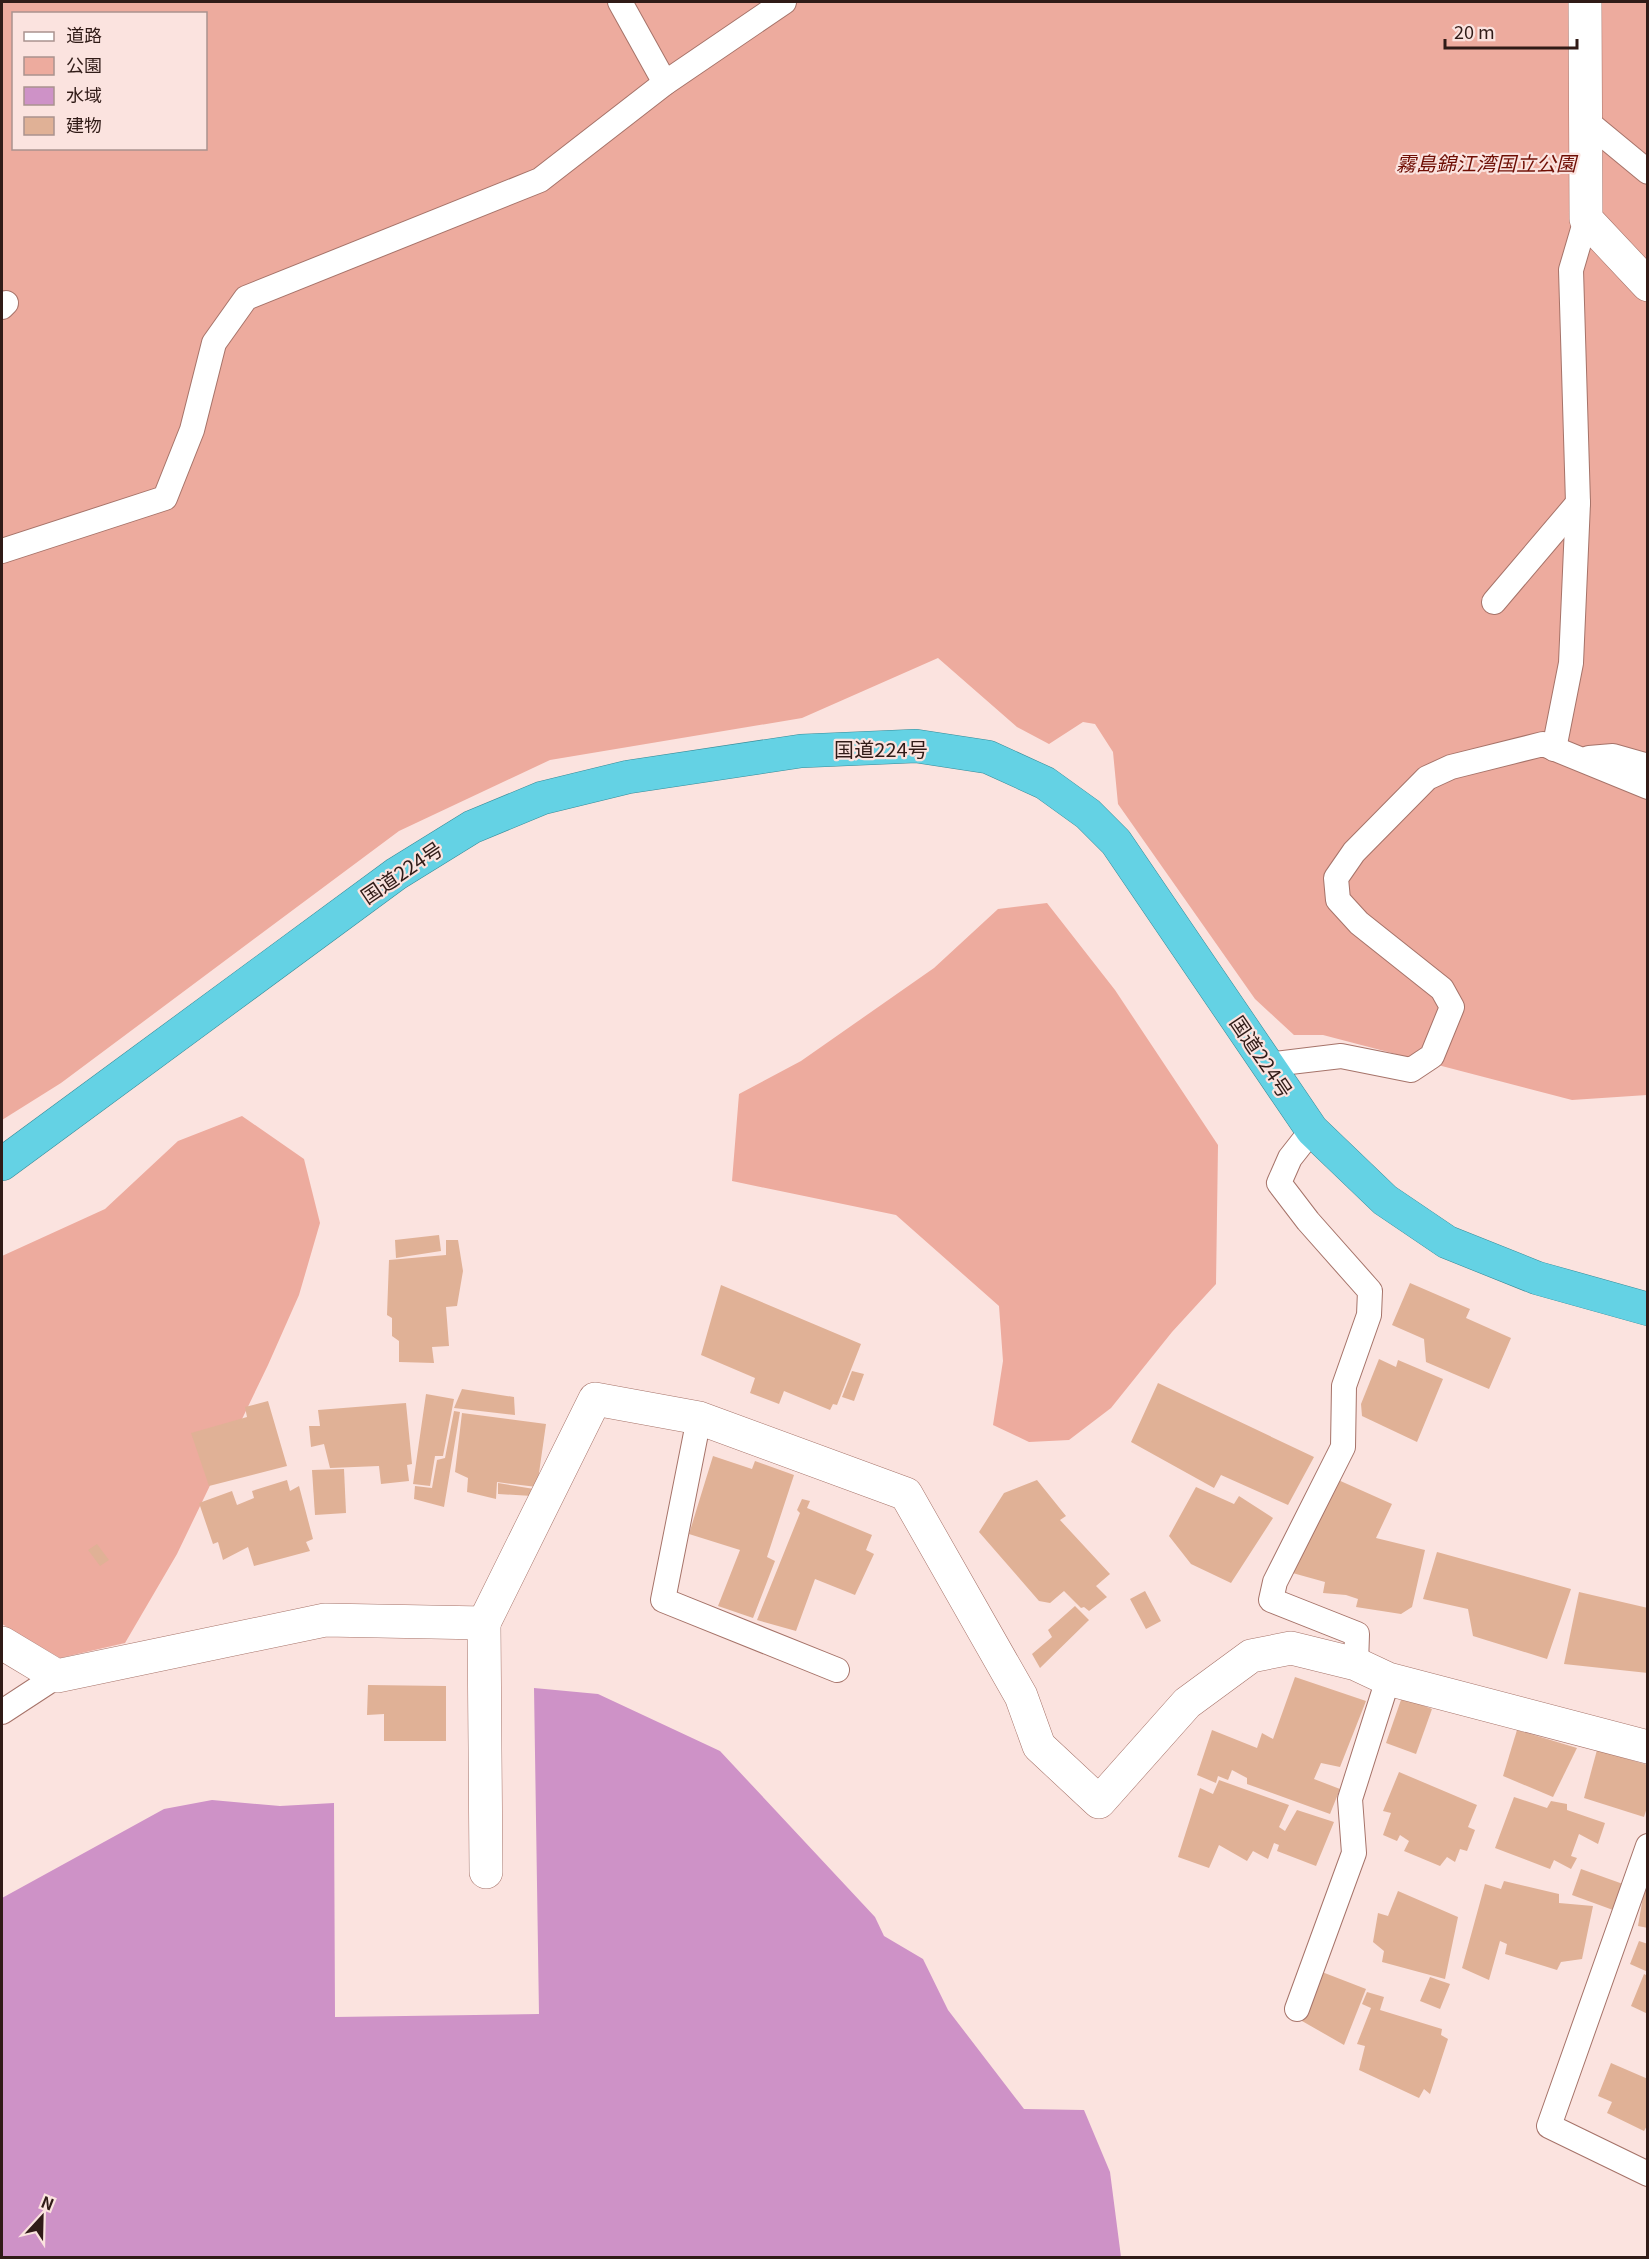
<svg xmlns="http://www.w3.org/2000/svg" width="1649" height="2259" viewBox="0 0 1649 2259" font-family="Georgia,'Noto Sans JP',serif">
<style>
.green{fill:#edab9e;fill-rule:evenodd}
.water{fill:#ce92c7}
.building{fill:#e0b196}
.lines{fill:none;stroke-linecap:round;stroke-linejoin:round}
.service-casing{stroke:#a67369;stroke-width:26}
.minor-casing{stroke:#a67369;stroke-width:34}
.trunk-casing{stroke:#388b98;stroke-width:34}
.service{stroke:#fff;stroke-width:24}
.minor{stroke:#fff;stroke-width:33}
.trunk{stroke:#64d2e4;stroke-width:33}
.labels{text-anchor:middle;stroke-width:4.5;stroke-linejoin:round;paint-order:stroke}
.park-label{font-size:20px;font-style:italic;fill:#6f0e04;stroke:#fbe3df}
.street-label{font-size:20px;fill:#301b17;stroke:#fbe3df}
</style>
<rect width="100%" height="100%" fill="#fbe3df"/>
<g class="green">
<path d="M2,2H1647V1095L1572,1100L1323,1035H1294L1255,999L1118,804L1113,752L1095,724L1083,722L1049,744L1017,727L938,658L802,718L550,760L399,831L61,1083L2,1120ZM14,14H206V148H14Z"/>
<polygon points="1047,903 1115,990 1218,1145 1216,1284 1172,1332 1111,1408 1069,1440 1029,1442 993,1425 1003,1361 999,1306 896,1215 732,1181 739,1094 801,1061 934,968 998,909"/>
<polygon points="242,1116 304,1159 320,1223 299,1295 268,1365 177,1554 125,1643 60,1658 2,1624 2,1256 105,1209 178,1141"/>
</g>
<polygon class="water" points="534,1688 598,1694 720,1751 875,1917 884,1936 923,1959 948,2010 1024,2109 1084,2110 1110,2172 1121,2257 2,2257 2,1898 164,1809 212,1800 280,1806 334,1803 335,2017 539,2014"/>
<g class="building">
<polygon points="439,1235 441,1251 396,1258 395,1240"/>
<polygon points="446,1240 458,1240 463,1271 457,1306 446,1307 449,1346 432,1347 434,1363 399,1362 399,1341 392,1336 392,1318 387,1315 389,1260 446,1255"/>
<polygon points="1410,1283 1470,1309 1466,1318 1511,1338 1489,1389 1426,1362 1424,1339 1392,1325"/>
<polygon points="721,1285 861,1344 837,1405 833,1404 830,1410 784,1391 779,1404 750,1393 755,1378 701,1355"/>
<polygon points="1379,1359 1396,1367 1398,1360 1443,1379 1417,1442 1362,1416 1361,1404"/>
<polygon points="852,1371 864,1374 854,1401 842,1397"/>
<polygon points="1158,1383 1314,1457 1288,1505 1221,1475 1214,1488 1131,1442"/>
<polygon points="462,1389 514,1397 515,1415 454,1408"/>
<polygon points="426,1394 454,1399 443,1456 435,1456 430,1486 413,1484"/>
<polygon points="268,1401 287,1466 209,1486 191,1433 247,1417 245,1407"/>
<polygon points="406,1403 412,1464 407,1465 409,1481 381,1484 379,1466 330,1468 324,1444 311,1447 309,1426 320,1426 318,1410"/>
<polygon points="454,1411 460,1412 444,1507 414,1499 415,1486 432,1488 437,1460 445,1458"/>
<polygon points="462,1413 546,1424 537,1487 497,1482 496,1499 467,1492 468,1478 455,1472"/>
<polygon points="713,1456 752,1469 755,1461 794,1475 767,1557 775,1561 753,1618 718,1606 740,1550 689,1534"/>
<polygon points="344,1469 346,1513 315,1515 312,1470"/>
<polygon points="1336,1479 1392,1504 1376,1538 1425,1550 1412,1607 1401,1614 1356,1607 1358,1599 1346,1595 1323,1593 1325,1582 1289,1572"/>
<polygon points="287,1480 290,1491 299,1486 313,1539 306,1542 310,1551 254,1566 248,1547 223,1560 218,1542 213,1544 199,1503 232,1491 237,1505 254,1498 252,1491"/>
<polygon points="1037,1480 1066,1516 1060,1520 1110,1574 1096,1586 1107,1597 1089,1611 1084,1607 1081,1608 1064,1591 1050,1603 1039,1601 979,1532 1004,1493"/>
<polygon points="498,1483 534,1489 532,1496 498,1494"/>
<polygon points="1196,1487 1234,1504 1239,1496 1273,1518 1231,1583 1191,1564 1169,1536"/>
<polygon points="802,1499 810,1501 807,1508 872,1535 866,1550 874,1554 855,1595 815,1579 796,1631 757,1620 800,1513 797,1510"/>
<polygon points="97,1544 109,1560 100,1566 88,1550"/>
<polygon points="1437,1552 1571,1589 1547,1659 1473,1636 1468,1609 1423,1599"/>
<polygon points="1145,1591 1161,1621 1146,1629 1130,1599"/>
<polygon points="1579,1592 1648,1608 1648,1673 1564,1664"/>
<polygon points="1075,1606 1089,1620 1040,1668 1032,1654 1052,1637 1048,1630"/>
<polygon points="1295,1677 1366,1701 1340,1767 1321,1763 1314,1779 1340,1789 1330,1814 1247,1784 1247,1778 1232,1770 1228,1780 1218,1776 1216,1783 1197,1775 1212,1730 1257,1748 1262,1733 1273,1739"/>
<polygon points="368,1685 446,1686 446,1741 384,1741 384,1714 367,1715"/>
<polygon points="1402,1697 1432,1709 1416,1754 1386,1743"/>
<polygon points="1517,1730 1577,1748 1553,1797 1503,1776"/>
<polygon points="1597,1750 1648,1765 1648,1804 1644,1817 1584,1798"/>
<polygon points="1399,1772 1477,1805 1468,1827 1475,1830 1467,1851 1460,1849 1455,1862 1447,1857 1440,1866 1404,1851 1409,1841 1400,1835 1397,1841 1383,1835 1391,1813 1383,1811"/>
<polygon points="1219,1780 1289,1805 1279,1827 1285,1831 1297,1810 1334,1822 1316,1866 1277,1851 1279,1845 1274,1843 1268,1859 1253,1851 1247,1861 1219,1845 1209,1868 1178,1857 1200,1788 1213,1794"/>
<polygon points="1514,1797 1547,1808 1551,1801 1567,1804 1567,1810 1605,1823 1598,1844 1579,1834 1571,1856 1577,1858 1571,1869 1554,1860 1550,1869 1495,1848"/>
<polygon points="1581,1869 1623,1884 1613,1910 1572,1895"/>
<polygon points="1646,1879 1648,1879 1648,1928 1638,1926"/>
<polygon points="1504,1881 1559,1894 1559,1903 1593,1906 1582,1959 1561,1962 1557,1970 1505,1954 1507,1944 1500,1941 1489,1980 1462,1968 1485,1884 1501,1889"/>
<polygon points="1398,1891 1458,1917 1445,1979 1382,1962 1384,1951 1373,1942 1378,1913 1388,1916"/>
<polygon points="1639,1941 1648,1944 1648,1972 1630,1964"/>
<polygon points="1322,1972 1366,1989 1344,2045 1302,2021"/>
<polygon points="1644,1974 1648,1976 1648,2014 1631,2006"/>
<polygon points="1430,1977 1450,1984 1440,2009 1420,2001"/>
<polygon points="1367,1992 1384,1997 1380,2010 1442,2029 1441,2035 1448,2039 1430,2094 1424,2089 1419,2098 1359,2070 1365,2046 1357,2044 1371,2008 1362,2004"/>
<polygon points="1611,2063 1648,2079 1648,2124 1644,2131 1607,2113 1612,2102 1598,2096"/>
</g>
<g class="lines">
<g class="service-casing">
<g id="service">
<polyline points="620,2 665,83"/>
<polyline points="1585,120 1648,172"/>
<polyline points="2,307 6,303"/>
<polyline points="2,551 165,498 192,430 214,343 246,298 540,180 665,83 784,2"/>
<polyline points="1494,602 1578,503"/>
<polyline points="1554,749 1571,663 1578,503 1571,270 1586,219"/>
<polyline points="1589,758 1613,756 1648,766"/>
<polyline points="1266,1065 1341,1056 1411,1070 1432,1056 1452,1007 1442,989 1359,923 1338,900 1336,878 1354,852 1427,778 1451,767 1543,744 1648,787"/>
<polyline points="1312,1130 1290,1158 1279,1183 1308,1221 1370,1291 1369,1315 1344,1386 1343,1447 1275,1582 1271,1600 1357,1634 1356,1664"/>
<polyline points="699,1418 663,1600 837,1670"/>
<polyline points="2,1712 57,1676"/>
<polyline points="1648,1846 1549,2126 1648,2174"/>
<polyline points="1297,2009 1354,1853 1350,1799 1388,1679"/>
</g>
</g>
<g class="minor-casing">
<g id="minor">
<polyline points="1585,2 1586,219 1648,285"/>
<polyline points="484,1623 486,1872"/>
<polyline points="2,1643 57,1676 325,1620 484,1623 595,1399 699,1418 906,1494 1021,1696 1039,1746 1099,1802 1187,1703 1251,1656 1291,1648 1356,1664 1388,1679 1648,1747"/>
</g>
</g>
<g class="trunk-casing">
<polyline id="trunk" points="2,1164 396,874 472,827 542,798 628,777 801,751 916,746 988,757 1045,783 1088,814 1116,842 1312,1130 1385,1200 1447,1242 1537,1278 1648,1309"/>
</g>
<use href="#service" class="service"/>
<use href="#minor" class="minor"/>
<use href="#trunk" class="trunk"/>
</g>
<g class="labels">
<g class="park-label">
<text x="1486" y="171">霧島錦江湾国立公園</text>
</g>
<g class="street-label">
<text x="881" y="757">国道224号</text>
<text transform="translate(402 873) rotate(-34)" y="7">国道224号</text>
<text transform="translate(1261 1057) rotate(56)" y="7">国道224号</text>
</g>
</g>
<rect width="1649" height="2259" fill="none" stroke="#301b17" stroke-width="6"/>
<rect x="12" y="12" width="195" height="138" fill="#fbe3df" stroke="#aa938f" stroke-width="1.5"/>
<rect x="24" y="32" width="30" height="9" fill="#ffffff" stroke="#aa938f" stroke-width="1.5"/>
<text x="66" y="42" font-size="18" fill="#301b17">道路</text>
<rect x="24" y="57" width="30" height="18" fill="#edab9e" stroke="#aa938f" stroke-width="1.5"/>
<text x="66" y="72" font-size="18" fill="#301b17">公園</text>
<rect x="24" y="87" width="30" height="18" fill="#ce92c7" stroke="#aa938f" stroke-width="1.5"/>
<text x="66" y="102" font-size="18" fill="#301b17">水域</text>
<rect x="24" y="117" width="30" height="18" fill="#e0b196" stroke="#aa938f" stroke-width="1.5"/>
<text x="66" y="132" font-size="18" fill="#301b17">建物</text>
<g transform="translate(42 2217) rotate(22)" stroke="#fbe3df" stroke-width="4.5" paint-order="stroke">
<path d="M0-4.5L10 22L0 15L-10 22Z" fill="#301b17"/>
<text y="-9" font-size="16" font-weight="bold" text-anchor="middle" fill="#301b17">N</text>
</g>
<path d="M1445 39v9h132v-9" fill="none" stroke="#301b17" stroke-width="3"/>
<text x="1454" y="39" font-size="18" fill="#301b17" stroke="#fbe3df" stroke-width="4.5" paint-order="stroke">20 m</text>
</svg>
